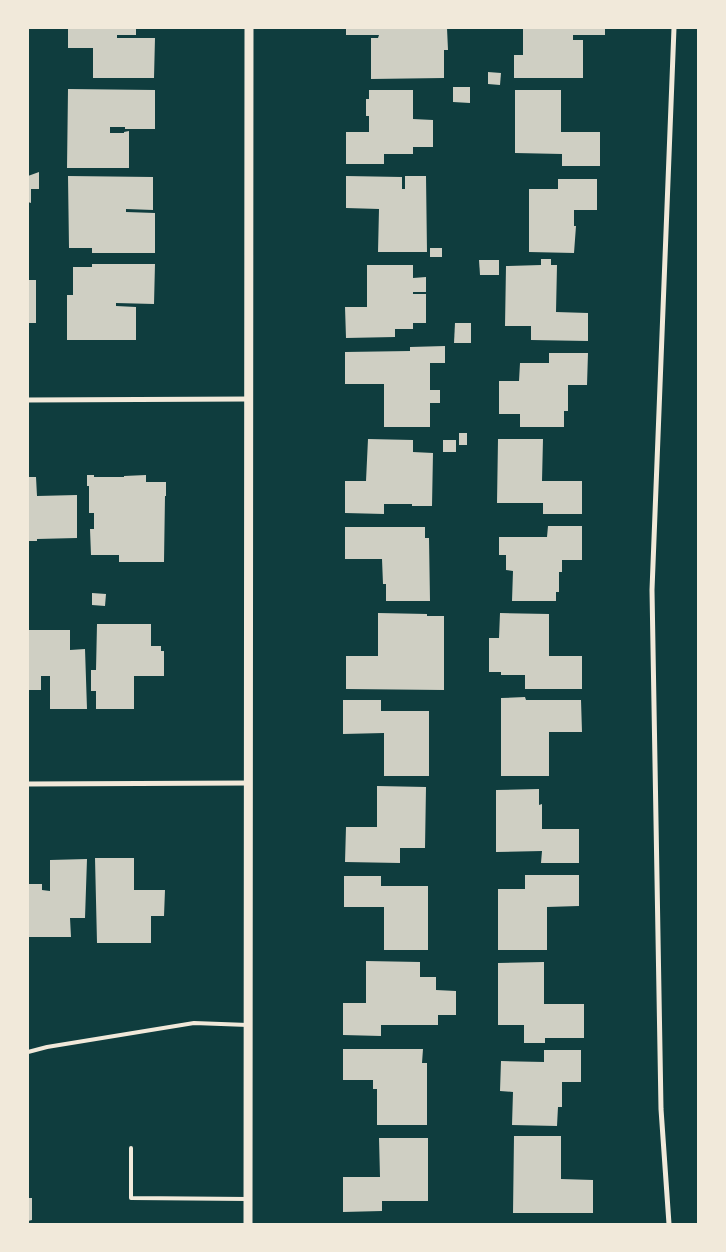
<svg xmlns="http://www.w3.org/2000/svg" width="726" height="1252" viewBox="0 0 726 1252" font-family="'Asap Condensed',sans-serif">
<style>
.building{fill:#cfcfc3}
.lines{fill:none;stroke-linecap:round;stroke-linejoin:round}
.service{stroke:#f1e9da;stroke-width:4}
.minor{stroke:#f1e9da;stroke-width:5}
.tertiary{stroke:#f1e9da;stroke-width:9}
</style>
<rect width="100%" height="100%" fill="#0f3d3e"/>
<g class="building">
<polygon points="68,28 136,28 136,35 117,35 117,38 155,38 154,78 93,78 93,48 68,48"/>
<polygon points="346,28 447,28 448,50 444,50 444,78 371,79 371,38 378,38 379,35 346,35"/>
<polygon points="523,28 605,28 605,35 573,35 573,40 583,40 583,78 514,78 514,55 523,55"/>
<polygon points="488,72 501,73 500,85 488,84"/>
<polygon points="453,87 470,87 470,103 453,102"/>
<polygon points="68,89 155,90 155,129 125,129 125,127 110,127 110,133 124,133 124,132 129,131 129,168 67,168"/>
<polygon points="369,90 413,90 413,119 433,120 433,147 413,147 413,154 384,154 384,164 346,164 346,132 369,132 369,116 366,116 366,99 369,99"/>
<polygon points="515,90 561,90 561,132 600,132 600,166 562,166 562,154 515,153"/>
<polygon points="39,172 39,189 31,189 31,203 28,202 28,176"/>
<polygon points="68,176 153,177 153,210 126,209 126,212 155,213 155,253 92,253 92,248 69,248"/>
<polygon points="346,176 402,177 402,189 405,189 405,176 426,176 427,252 378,252 379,209 346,208"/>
<polygon points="558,179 597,179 597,210 574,210 574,226 576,226 574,253 529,252 529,189 558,189"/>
<rect x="430" y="248" width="12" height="9"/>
<polygon points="541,259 551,259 551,265 557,265 556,312 588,313 588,341 531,340 531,326 505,326 506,266 541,265"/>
<polygon points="479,260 499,260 499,275 480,275"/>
<polygon points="92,264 155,264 154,304 116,303 116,306 136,307 136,340 67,340 67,295 73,295 73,267 92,267"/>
<polygon points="367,265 413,265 413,278 426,277 426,292 413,292 413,294 426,294 426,323 413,323 413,329 395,329 395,337 346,338 345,307 367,307"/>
<rect x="28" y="280" width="8" height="43"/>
<polygon points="455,323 471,323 471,343 454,343"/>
<polygon points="445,346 445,363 430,363 430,390 440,390 440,403 430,403 430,427 384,427 384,384 345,384 345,352 410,351 410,347"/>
<polygon points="549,353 588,353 587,385 568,385 568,411 564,411 564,427 520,427 520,414 499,414 499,381 519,381 520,363 549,363"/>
<rect x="459" y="433" width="8" height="12"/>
<polygon points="368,439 413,440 413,452 433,453 432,506 412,506 412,504 384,504 384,514 345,513 345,481 366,481"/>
<polygon points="498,439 543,439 542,481 582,481 582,514 543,514 543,503 497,503"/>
<rect x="443" y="440" width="13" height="12"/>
<polygon points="87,475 94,475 94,477 124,477 124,476 146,475 146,482 166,482 166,496 165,496 164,562 119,562 119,555 91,555 90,529 94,529 94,513 89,513 89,486 87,486"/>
<polygon points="28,477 36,477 37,496 77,495 77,538 37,539 37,541 28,541"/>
<polygon points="548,526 582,526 582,560 562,560 562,572 559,572 559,592 556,592 556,601 512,601 513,571 506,570 506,555 499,555 499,537 547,537"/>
<polygon points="345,527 425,527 425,538 429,538 430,601 386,601 386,584 383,584 382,559 345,559"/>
<polygon points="92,593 106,594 105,606 92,605"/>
<polygon points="378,613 427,614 427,616 444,616 444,690 346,689 346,656 378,656"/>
<polygon points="500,613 549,614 549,656 582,656 582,689 525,689 525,675 501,675 501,672 489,672 489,638 499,638"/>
<polygon points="97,624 151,624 151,646 161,646 161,651 164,651 164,676 134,676 134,709 96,709 96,691 91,691 91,670 96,670"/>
<polygon points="28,630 70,630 70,650 85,649 87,709 50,709 50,676 41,676 41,690 28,690"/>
<polygon points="525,697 526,700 581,700 582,732 549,732 549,776 501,776 501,698"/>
<polygon points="343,700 381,700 381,711 429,711 429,776 384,776 384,733 343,734"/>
<polygon points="377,786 426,787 425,848 400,848 400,863 345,862 346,827 377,827"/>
<polygon points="539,789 539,805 542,804 542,829 579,829 579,863 541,863 542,851 496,852 496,790"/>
<polygon points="95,858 134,858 134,890 165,890 164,916 151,916 151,943 97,943"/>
<polygon points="87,859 85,918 70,918 71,937 28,937 28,884 42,884 42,890 50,891 50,860"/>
<polygon points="525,875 579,875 579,906 547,907 547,950 498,950 498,889 525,889"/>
<polygon points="344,876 381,876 381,886 428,886 428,950 384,950 384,907 344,907"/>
<polygon points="366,961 420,962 420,977 436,977 436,990 456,991 456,1015 438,1015 438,1025 381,1025 381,1036 343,1035 343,1003 366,1003"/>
<polygon points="544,962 544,1004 584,1004 584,1038 545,1038 545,1043 524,1043 524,1025 498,1025 498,963"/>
<polygon points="343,1049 423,1049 422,1063 427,1063 427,1125 377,1125 377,1089 373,1089 373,1080 343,1080"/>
<polygon points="544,1050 581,1050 581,1082 562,1082 562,1107 558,1107 557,1126 512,1125 513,1092 500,1091 501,1061 544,1062"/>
<polygon points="514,1136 561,1136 561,1179 593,1180 593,1213 513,1213"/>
<polygon points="379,1138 428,1138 428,1201 382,1201 382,1211 343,1212 343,1177 380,1177"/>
<polygon points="28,1198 32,1198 32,1220 28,1221"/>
</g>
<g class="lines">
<g class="service">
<polyline points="28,1052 47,1047 194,1023 248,1025"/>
<polyline points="131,1148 131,1198 248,1199"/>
</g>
<g class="minor">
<polyline points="28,400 249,399"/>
<polyline points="28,784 249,783"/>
<polyline points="669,1224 661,1109 652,590 674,28"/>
</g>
<polyline class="tertiary" points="248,1224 249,28"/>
</g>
<rect width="726" height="1252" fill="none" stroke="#f1e9da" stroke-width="58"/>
</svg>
